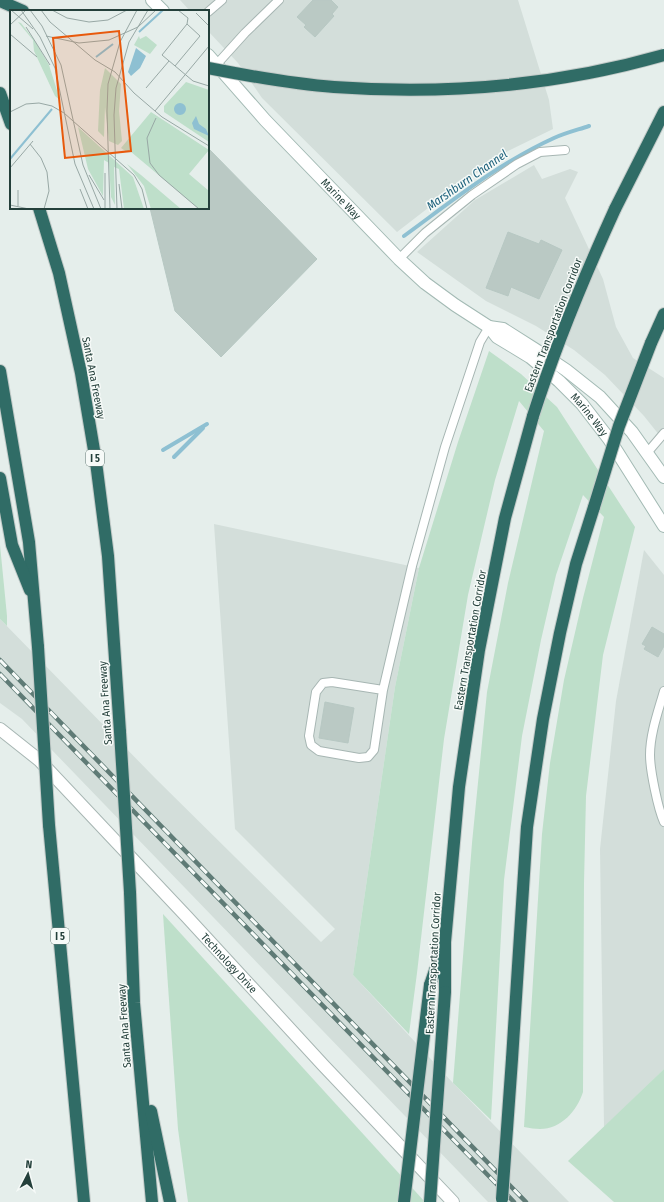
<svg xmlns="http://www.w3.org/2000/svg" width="664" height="1202" viewBox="0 0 664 1202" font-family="'Fira Sans Condensed',sans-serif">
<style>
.built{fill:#d3deda}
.green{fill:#bedfca}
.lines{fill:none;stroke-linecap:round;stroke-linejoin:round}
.stream{stroke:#8ec0d2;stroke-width:4}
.building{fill:#bac9c4;stroke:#b7c8c3}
.service-casing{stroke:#a7b6b3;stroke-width:10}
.tertiary-casing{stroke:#a7b6b3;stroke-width:14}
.secondary-casing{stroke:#a3bab4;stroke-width:14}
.motorway-casing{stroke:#c2cac8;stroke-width:14}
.service{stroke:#fff;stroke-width:8}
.tertiary{stroke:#fff;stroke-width:12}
.secondary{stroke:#fff;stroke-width:12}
.motorway{stroke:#306c66;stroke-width:12}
.rail-casing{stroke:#5f7b76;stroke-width:4.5}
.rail{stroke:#f6faf8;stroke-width:3;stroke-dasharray:9;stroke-linecap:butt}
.motorway-bridge-casing{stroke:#c2cac8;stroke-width:14;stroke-linecap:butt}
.motorway-bridge{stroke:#306c66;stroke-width:12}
.labels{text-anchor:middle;stroke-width:3;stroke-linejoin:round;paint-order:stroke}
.shield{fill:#f6faf8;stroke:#637874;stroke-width:1}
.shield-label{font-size:10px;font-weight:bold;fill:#24403b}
.street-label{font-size:11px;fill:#24403b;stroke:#f6faf8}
.water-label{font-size:12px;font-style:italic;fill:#1e627c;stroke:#f6faf8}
.inset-river{fill:none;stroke:#8ec0d2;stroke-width:2}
.inset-road{fill:none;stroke:#98a8a5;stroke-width:1}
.view{fill:#e8590c;fill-opacity:0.15;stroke:#e8590c;stroke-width:2}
.inset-edge{fill:none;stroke:#24403b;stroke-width:2}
</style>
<rect width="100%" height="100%" fill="#e5eeeb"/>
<g class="built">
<polygon points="180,0 518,0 549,100 553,129 508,151 454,188 397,232 262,98 238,63 208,31 208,11 190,11"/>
<polygon points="534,165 542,179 570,169 578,172 565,198 603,279 616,327 633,358 664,378 664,441 644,416 605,375 574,350 536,326 486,301 417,252 475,200"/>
<polygon points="214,524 419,568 395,687 353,975 453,1083 569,1202 488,1202 22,719 0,703 0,619 155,778 321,942 335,929 235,829"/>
<polygon points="644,550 664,575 664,1069 604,1127 600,849 616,701"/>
</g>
<g class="green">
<path d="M489,351L521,374L557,407L635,527L603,655L586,796L584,883L583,1092C577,1111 561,1129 540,1129C535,1129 530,1128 524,1127L542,834L550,763L564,680L583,598L604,517L583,495L556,575L541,640L522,736L504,880L491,1120L453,1083L472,843L487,692L508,583L544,431L519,401L495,480L468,595L444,739L417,973L409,1034L353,975L395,687L419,568L458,442Z"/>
<polygon points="0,545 7,616 7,626 0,619"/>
<polygon points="163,914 425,1202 188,1202 178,1129"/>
<polygon points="664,1069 664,1202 614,1202 568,1161"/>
</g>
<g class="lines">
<g class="stream">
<path d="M404,236C452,201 499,163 554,138C565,133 577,130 589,126"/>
<polyline points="163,450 207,424"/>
<polyline points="174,457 203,428"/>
</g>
</g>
<g class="building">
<polygon points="313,0 331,0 338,7 332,14 334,16 315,37 304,27 306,25 297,17"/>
<polygon points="208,148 317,259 221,357 175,311 150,208 208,208"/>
<polygon points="508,232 539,244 541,240 562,250 539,299 511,287 508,296 486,288"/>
<polygon points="652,627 664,634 664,646 658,657 644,649 646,646 642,644"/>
<polygon points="325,702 354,708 348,743 319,738"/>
</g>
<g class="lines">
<g class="service-casing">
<g id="service">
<polyline points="208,12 222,0"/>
<polyline points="217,64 245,33 279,0"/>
<polyline points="399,259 425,233 472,195 517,164 540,152 565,150"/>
<polyline points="647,453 664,433"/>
<polyline points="383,690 332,682 323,683 316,692 309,736 311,745 319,751 359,758 368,757 374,750 383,690 412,566 445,447 480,342 489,327"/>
<path d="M664,691C658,712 650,734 650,755C650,770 658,809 664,822"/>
</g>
</g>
<g class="tertiary-casing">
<g id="tertiary">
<path id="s1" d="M0,729L39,760L187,917L323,1065L453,1202"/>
</g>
</g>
<g class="secondary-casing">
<g id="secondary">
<polyline points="152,0 163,11"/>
<path id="s2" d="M208,55L265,120L399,259L425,283L455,305L489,327L497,337L530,357L559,381L582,404L609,439L664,526"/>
<polyline points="489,327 503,329 536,350 566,370 600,397 632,432 664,477"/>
</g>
</g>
<g class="motorway-casing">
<g id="motorway">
<polyline points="0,1 23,11"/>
<polyline points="0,93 11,124"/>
<polyline points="39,208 59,273 81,373 96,462 108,556 120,732"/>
<polyline points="615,209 664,112"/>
<polyline points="651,343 664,314"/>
<polyline points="0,371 29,542 38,647"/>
<polyline points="0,478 12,545 30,590"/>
<polyline points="49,825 84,1202"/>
<polyline points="130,892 134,1003 152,1202"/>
<polyline points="430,985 441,953"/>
<polyline points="445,992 445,942 459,787 479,650 505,518 533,416"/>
<polyline points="512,1059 527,827 543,719 560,633 576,564 594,507"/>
<polyline points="151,1111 170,1202"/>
</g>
</g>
<use href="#service" class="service"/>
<use href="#tertiary" class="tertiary"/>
<use href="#secondary" class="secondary"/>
<use href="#motorway" class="motorway"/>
<g class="rail-casing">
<g id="rail">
<polyline points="0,660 526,1202"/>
<polyline points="0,674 514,1202"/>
</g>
</g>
<use href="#rail" class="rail"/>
<g class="motorway-bridge-casing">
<g id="motorway-bridge">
<path d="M208,68C249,76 292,84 334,87C445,95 556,86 664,55"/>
<path d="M533,416C556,344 584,277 615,209"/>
<polyline points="594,507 619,426 651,343"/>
<polyline points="38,647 49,825"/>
<polyline points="120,732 130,892"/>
<polyline points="502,1199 512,1059"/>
<polyline points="404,1202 430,985"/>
<polyline points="430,1202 445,992"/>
</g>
</g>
<use href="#motorway-bridge" class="motorway-bridge"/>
</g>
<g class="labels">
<g class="shield">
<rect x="86" y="450" width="18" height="16" rx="3"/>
<rect x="51" y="928" width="18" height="16" rx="3"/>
</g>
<g class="shield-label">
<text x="95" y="462">I 5</text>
<text x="60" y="940">I 5</text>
</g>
<g class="street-label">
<text dy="4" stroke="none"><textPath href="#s2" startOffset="196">Marine Way</textPath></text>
<text transform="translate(553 325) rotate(-69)" y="4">Eastern Transportation Corridor</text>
<text transform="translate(94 378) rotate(79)" y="4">Santa Ana Freeway</text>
<text dy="4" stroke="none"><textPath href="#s2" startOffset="527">Marine Way</textPath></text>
<text transform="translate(470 640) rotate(-80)" y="4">Eastern Transportation Corridor</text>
<text transform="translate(105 703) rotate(-94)" y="4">Santa Ana Freeway</text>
<text dy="4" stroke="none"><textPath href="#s1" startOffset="328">Technology Drive</textPath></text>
<text transform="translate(433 963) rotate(-87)" y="4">Eastern Transportation Corridor</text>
<text transform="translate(124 1026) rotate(-94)" y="4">Santa Ana Freeway</text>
</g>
<g class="water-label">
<text transform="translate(467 180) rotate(-35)" y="4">Marshburn Channel</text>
</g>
</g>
<g transform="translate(10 10)">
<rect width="199" height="199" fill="#e5eeeb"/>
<path d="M8,12L11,13L25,31L39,55L50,90L45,86L24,41L23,30ZM129,26L130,29L136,26L147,35L140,44L124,35ZM95,58L111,74L109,101L112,131L108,135L99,131L95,97L94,127L88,121L90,80ZM176,72L199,80V132L154,102V96ZM141,102L199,140L179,164L199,181V199H189L120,141L117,142L111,138ZM68,117L123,167L134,199H114L109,159L104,157L105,195L101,187L99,153L94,150L93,186L78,159ZM117,154L131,165L171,199H141L134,176Z" fill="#bedfca"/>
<path d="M126,38L136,46L130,58L121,66L118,62ZM164 99a6 6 0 1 1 12 0a6 6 0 1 1-12 0ZM186,106L189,114L196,119L199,126L184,119L182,113Z" fill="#8ec0d2"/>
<path class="inset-river" d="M129,22L153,0M86,47L103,34M0,149L42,99"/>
<path class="inset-road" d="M1,0L23,19M11,0L30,27L45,58L65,154L84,199M20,0L32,16L51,55L73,155L91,199M31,0L40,12L85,50L105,62L124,83L152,107L199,136M42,0L57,8L79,12L98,10L117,0M168,0L178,8L177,14M186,3L199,16M177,14L152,45L183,71L199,76M0,15L16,0M16,17L40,55M0,24L27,47M36,26L69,33L99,30L128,17L146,0M165,56L190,26L177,14M136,78L159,51M145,101L199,36M0,102L16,94L29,93L42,96L54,103L124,165L132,179L137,199M146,108L137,128L140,153L149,165L189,199M20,134L31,148L37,162L39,181L34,199M0,158L23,131M79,165L94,190M109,174L112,199M70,179L78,199M0,195L19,199M8,196V180M95,199V163M100,199L97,101L98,74L110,32L127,0M107,199L104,105L106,78L119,32L138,0"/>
<path class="view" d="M109,21L121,141L55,148L43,28Z"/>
<rect width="199" height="199" class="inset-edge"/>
</g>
<g transform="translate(28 1174) rotate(6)" stroke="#f6faf8" stroke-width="3" paint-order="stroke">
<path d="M0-3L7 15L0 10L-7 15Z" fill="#24403b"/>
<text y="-6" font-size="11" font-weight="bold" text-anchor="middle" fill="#24403b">N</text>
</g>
</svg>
